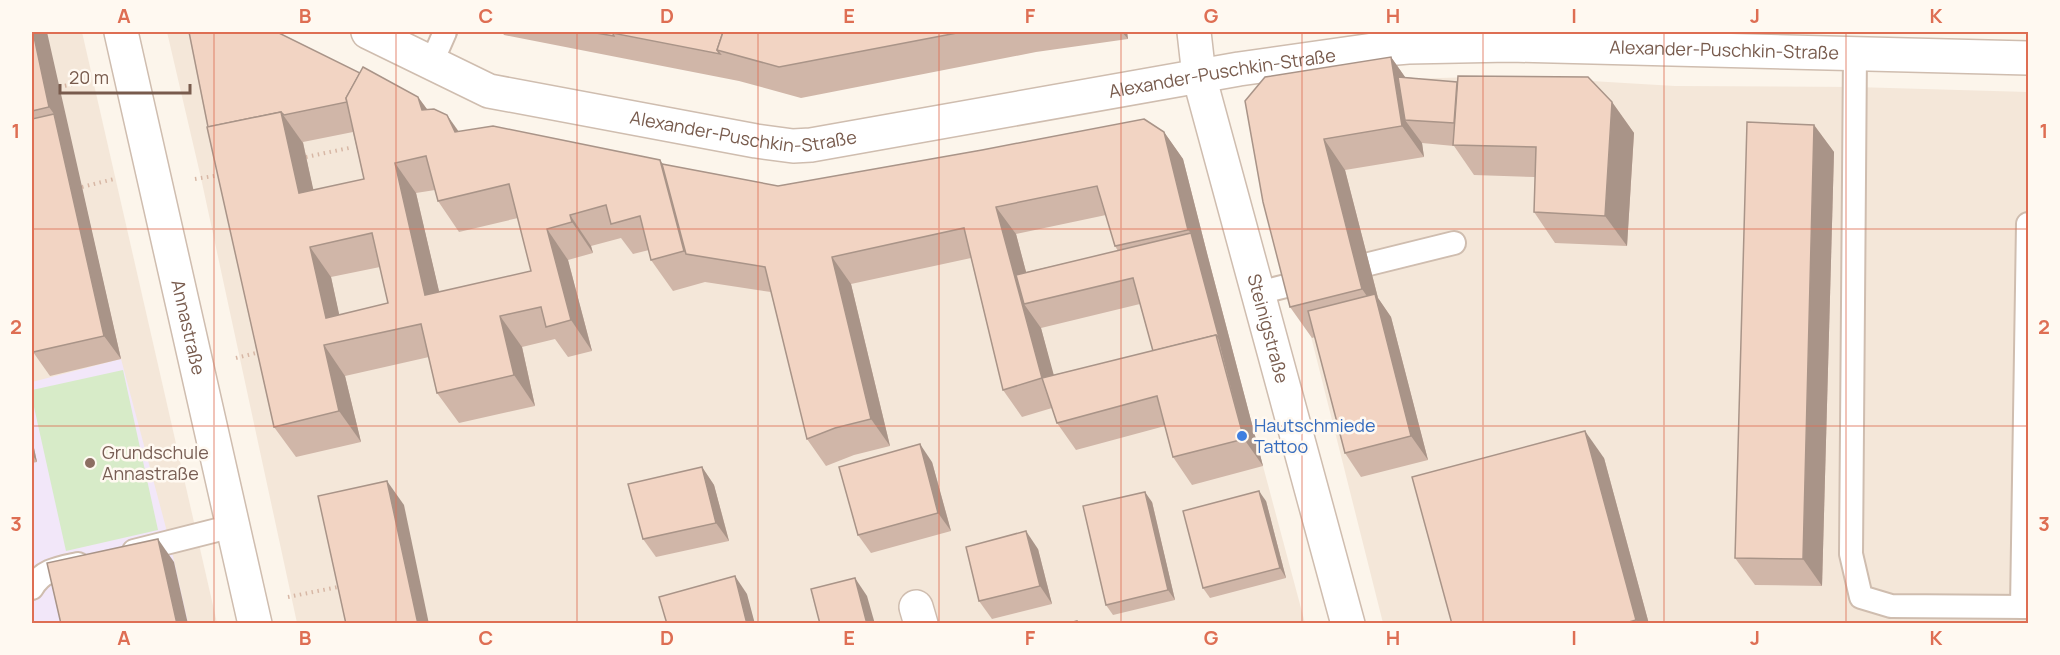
<svg xmlns="http://www.w3.org/2000/svg" width="2060" height="655" viewBox="0 0 2060 655" font-family="Manrope,sans-serif">
<style>
.residential{fill:#f4e7d9}
.education{fill:#f2e7f9}
.green{fill:#d7ebc8}
.lines{fill:none;stroke-linecap:round;stroke-linejoin:round}
.lane-casing{stroke:#cfbdaf;stroke-width:26}
.street-casing{stroke:#cfbdaf;stroke-width:36}
.path{stroke:#d7b7a5;stroke-width:4;stroke-dasharray:1.5 4.5;stroke-linecap:butt}
.lane{stroke:#fff;stroke-width:22}
.street{stroke:#fff;stroke-width:33}
.wall{fill:#d0b6a8;fill-rule:evenodd}
.shaded-wall{fill:#a99488}
.building{fill:#f2d4c3;stroke:#a99488;stroke-width:1.5;fill-rule:evenodd}
.grid{fill:none;stroke:#de6e53;stroke-width:1.5;stroke-opacity:0.55}
.shop-dot{fill:#3f7fe0;stroke:#fff9f1;stroke-width:2}
.education-dot{fill:#8d6e63;stroke:#fff9f1;stroke-width:2}
.labels{text-anchor:middle;stroke-width:5;stroke-linejoin:round;paint-order:stroke}
.street-label{font-size:18px;fill:#785b4d;stroke:#fff9f1}
.shop-label{font-size:18px;fill:#366cbe;stroke:#fff9f1;text-anchor:start}
.education-label{font-size:18px;fill:#785e54;stroke:#fff9f1;text-anchor:start}
.neatline{fill:none;stroke:#de6e53;stroke-width:2}
.grid-label{font-size:20px;text-anchor:middle;font-weight:bold;fill:#de6e53}
</style>
<rect width="100%" height="100%" fill="#fcf5eb"/>
<g class="residential">
<polygon points="32,32 82,32 217,623 32,623"/>
<polygon points="167,32 242,32 440,127 797,213 1163,146 1207,257 1305,623 297,623 201,178"/>
<polygon points="1507,76 1675,86 1855,87 2028,92 2028,623 1383,623 1285,233 1373,80"/>
</g>
<polygon class="education" points="121,359 170,543 188,623 32,623 32,382"/>
<polygon class="green" points="123,370 158,530 66,551 32,398 32,390"/>
<g class="lines">
<g class="lane-casing">
<g id="lane">
<polyline points="1855,53 1851,554 1861,597 1891,606 2028,607"/>
<polyline points="431,64 445,32"/>
<polyline points="1369,264 1454,243"/>
<polyline points="1258,293 1298,283"/>
<polyline points="134,551 233,526"/>
<path d="M32,588C42,570 59,568 78,564"/>
<polyline points="2022,607 2028,224"/>
</g>
</g>
<g class="street-casing">
<g id="street">
<path id="s1" d="M121,32L255,624"/>
<path id="s2" d="M368,32L489,91L756,141L793,146L811,145L1239,69L1373,50L1408,47L1510,45L2028,58"/>
<path id="s3" d="M1194,32L1199,76L1348,624"/>
<polyline points="916,607 921,624"/>
</g>
</g>
<g class="path">
<polyline points="59,87 93,80"/>
<polyline points="306,157 349,148"/>
<polyline points="195,179 220,175"/>
<polyline points="82,187 114,179"/>
<polyline points="236,358 260,352"/>
<polyline points="288,597 343,586"/>
</g>
<use href="#lane" class="lane"/>
<use href="#street" class="street"/>
</g>
<g class="wall">
<polygon points="32,32 70,137 121,359 50,376 33,352 32,346"/>
<polygon points="502,32 1127,32 1128,39 1036,52 801,98 739,81 504,35"/>
<polygon points="1391,57 1405,77 1612,102 1634,133 1627,246 1555,243 1534,212 1535,177 1474,175 1454,146 1422,143 1424,157 1345,170 1378,298 1391,317 1428,460 1361,477 1345,453 1315,337 1312,338 1290,307 1263,202"/>
<path d="M360,73L418,97L427,109L459,132L662,164L778,186L1164,132L1183,159L1208,257L1263,466L1192,485L1173,457L1165,426L1076,450L1057,423L1052,408L1022,417L1003,390L971,258L851,284L890,446L854,455L826,466L807,439L771,292L705,282L673,291L651,260L649,250L633,254L621,238L591,246L593,253L568,260L592,351L568,357L555,339L522,347L535,406L459,423L437,393L429,357L345,376L361,442L296,457L274,427L208,127ZM353,132L364,179L313,190L303,142ZM435,190L438,201L459,232L518,218L531,271L439,292L416,193ZM1106,215L1115,246L1118,251L1026,272L1016,234ZM380,267L388,303L339,315L331,277ZM1140,304L1153,351L1053,375L1041,328Z"/>
<polygon points="1814,125 1834,152 1822,586 1755,585 1735,558"/>
<polygon points="32,439 37,462 32,463"/>
<polygon points="1604,458 1649,624 1452,624"/>
<polygon points="932,462 951,531 871,553 858,535"/>
<polygon points="702,467 714,485 729,541 656,557 643,539"/>
<polygon points="1266,501 1286,578 1210,598 1203,588"/>
<polygon points="1152,502 1175,600 1113,615 1106,605"/>
<polygon points="1038,549 1052,604 992,619 979,601"/>
</g>
<g class="shaded-wall">
<polygon points="33,32 47,32 121,359 104,336 54,114 49,107"/>
<polygon points="1122,32 1127,32 1128,39"/>
<polygon points="1391,57 1412,87 1405,120 1422,143 1424,157 1402,126"/>
<polygon points="418,97 440,127 422,110"/>
<polygon points="1612,102 1634,133 1627,246 1605,216"/>
<polygon points="281,112 303,143 321,224 299,193"/>
<polygon points="447,115 469,146 455,132"/>
<polygon points="1814,125 1834,152 1822,586 1803,559"/>
<polygon points="1164,132 1183,159 1208,257 1263,466 1244,439 1191,233 1188,230"/>
<polygon points="1324,139 1345,170 1378,298 1391,317 1428,460 1411,436 1380,315 1362,289"/>
<polygon points="660,160 681,191 686,254 684,251"/>
<polygon points="395,163 416,193 447,325 425,295"/>
<polygon points="996,207 1016,234 1034,302 1024,304 1041,328 1062,405 1042,378"/>
<polygon points="570,215 591,246 593,253 572,222"/>
<polygon points="547,229 568,260 592,351 571,320"/>
<polygon points="310,247 331,277 345,341 326,318"/>
<polygon points="832,257 851,284 890,446 871,419"/>
<polygon points="500,316 522,347 535,406 514,375"/>
<polygon points="324,345 345,376 361,442 339,411"/>
<polygon points="1585,431 1604,458 1649,624 1638,624 1636,620"/>
<polygon points="32,439 37,462 32,454"/>
<polygon points="920,444 932,462 951,531 938,513"/>
<polygon points="702,467 714,485 729,541 716,523"/>
<polygon points="387,481 404,505 429,624 418,624"/>
<polygon points="1259,491 1266,501 1286,578 1280,568"/>
<polygon points="1145,492 1152,502 1175,600 1168,590"/>
<polygon points="1026,531 1038,549 1052,604 1040,586"/>
<polygon points="158,539 174,562 188,624 177,624"/>
<polygon points="735,576 747,594 755,624 747,624"/>
<polygon points="855,578 867,596 875,624 867,624"/>
</g>
<g class="building">
<polygon points="32,32 33,32 49,107 32,111"/>
<polygon points="189,32 277,32 360,73 346,98 347,102 284,115 281,112 208,127"/>
<polygon points="590,32 612,32 614,36"/>
<polygon points="612,32 723,32 717,50 720,54 612,33"/>
<polygon points="723,32 962,32 779,67 717,50"/>
<polygon points="1391,57 1402,126 1324,139 1362,289 1290,307 1263,202 1245,101 1265,77"/>
<path d="M363,67L418,97L422,110L434,109L447,115L455,132L493,126L660,160L684,251L651,260L640,216L611,224L606,205L570,215L572,222L547,229L571,320L546,327L541,307L500,316L514,375L437,393L421,324L324,345L339,411L274,427L207,127L281,112L299,193L364,179L346,98ZM426,156L438,201L509,184L531,271L425,295L395,163ZM372,233L388,303L326,318L310,247Z"/>
<polygon points="1458,76 1588,77 1612,102 1605,216 1534,212 1536,147 1453,145"/>
<polygon points="1398,77 1457,82 1454,123 1405,120"/>
<polygon points="54,114 104,336 33,352 32,346 32,119"/>
<polygon points="1144,119 1164,132 1188,230 1115,246 1097,186 996,207 1042,378 1003,390 964,228 832,257 871,419 835,428 807,439 765,267 686,254 662,164 778,186 982,150"/>
<polygon points="1747,122 1814,125 1803,559 1735,558"/>
<polygon points="1191,233 1219,338 1216,335 1153,351 1133,278 1024,304 1016,275"/>
<polygon points="1375,294 1411,436 1345,453 1308,311"/>
<polygon points="1216,335 1244,439 1173,457 1157,396 1057,423 1042,378"/>
<polygon points="1585,431 1636,620 1622,624 1452,624 1412,477"/>
<polygon points="920,444 938,513 858,535 839,467"/>
<polygon points="702,467 716,523 643,539 628,484"/>
<polygon points="387,481 418,624 346,624 318,496"/>
<polygon points="1259,491 1280,568 1203,588 1183,511"/>
<polygon points="1145,492 1168,590 1106,605 1083,506"/>
<polygon points="1026,531 1040,586 979,601 966,547"/>
<polygon points="158,539 177,624 61,624 47,563"/>
<polygon points="735,576 747,624 667,624 659,597"/>
<polygon points="855,578 867,624 820,624 811,589"/>
<polygon points="1077,621 1078,624 1066,624"/>
</g>
<path class="grid" d="M214,32V624M396,32V624M577,32V624M758,32V624M939,32V624M1121,32V624M1302,32V624M1483,32V624M1664,32V624M1846,32V624M32,229H2028M32,426H2028"/>
<circle class="shop-dot" cx="1242" cy="436" r="6"/>
<circle class="education-dot" cx="90" cy="463" r="6"/>
<g class="labels">
<g class="street-label">
<text dy="6" stroke="none"><textPath href="#s2" startOffset="1383">Alexander-Puschkin-Straße</textPath></text>
<text dy="6" stroke="none"><textPath href="#s2" startOffset="879">Alexander-Puschkin-Straße</textPath></text>
<text dy="6" stroke="none"><textPath href="#s2" startOffset="393">Alexander-Puschkin-Straße</textPath></text>
<text dy="6" stroke="none"><textPath href="#s1" startOffset="303">Annastraße</textPath></text>
<text dy="6" stroke="none"><textPath href="#s3" startOffset="306">Steinigstraße</textPath></text>
</g>
<g class="shop-label">
<text x="1254" y="432">Hautschmiede<tspan x="1254" dy="21">Tattoo</tspan></text>
</g>
<g class="education-label">
<text x="102" y="459">Grundschule<tspan x="102" dy="21">Annastraße</tspan></text>
</g>
</g>
<rect width="2060" height="655" fill="none" stroke="#fff9f1" stroke-width="66"/>
<path d="M60 84v9h130v-9" fill="none" stroke="#785b4d" stroke-width="3"/>
<text x="69" y="84" font-size="18" fill="#785b4d" stroke="#fff9f1" stroke-width="4.5" paint-order="stroke">20 m</text>
<rect x="33" y="33" width="1994" height="589" class="neatline"/>
<g class="grid-label">
<text x="124" y="23">A</text>
<text x="305" y="23">B</text>
<text x="486" y="23">C</text>
<text x="667" y="23">D</text>
<text x="849" y="23">E</text>
<text x="1030" y="23">F</text>
<text x="1211" y="23">G</text>
<text x="1393" y="23">H</text>
<text x="1574" y="23">I</text>
<text x="1755" y="23">J</text>
<text x="1936" y="23">K</text>
<text x="16" y="138">1</text>
<text x="2044" y="138">1</text>
<text x="16" y="334">2</text>
<text x="2044" y="334">2</text>
<text x="16" y="531">3</text>
<text x="2044" y="531">3</text>
<text x="124" y="645">A</text>
<text x="305" y="645">B</text>
<text x="486" y="645">C</text>
<text x="667" y="645">D</text>
<text x="849" y="645">E</text>
<text x="1030" y="645">F</text>
<text x="1211" y="645">G</text>
<text x="1393" y="645">H</text>
<text x="1574" y="645">I</text>
<text x="1755" y="645">J</text>
<text x="1936" y="645">K</text>
</g>
</svg>
